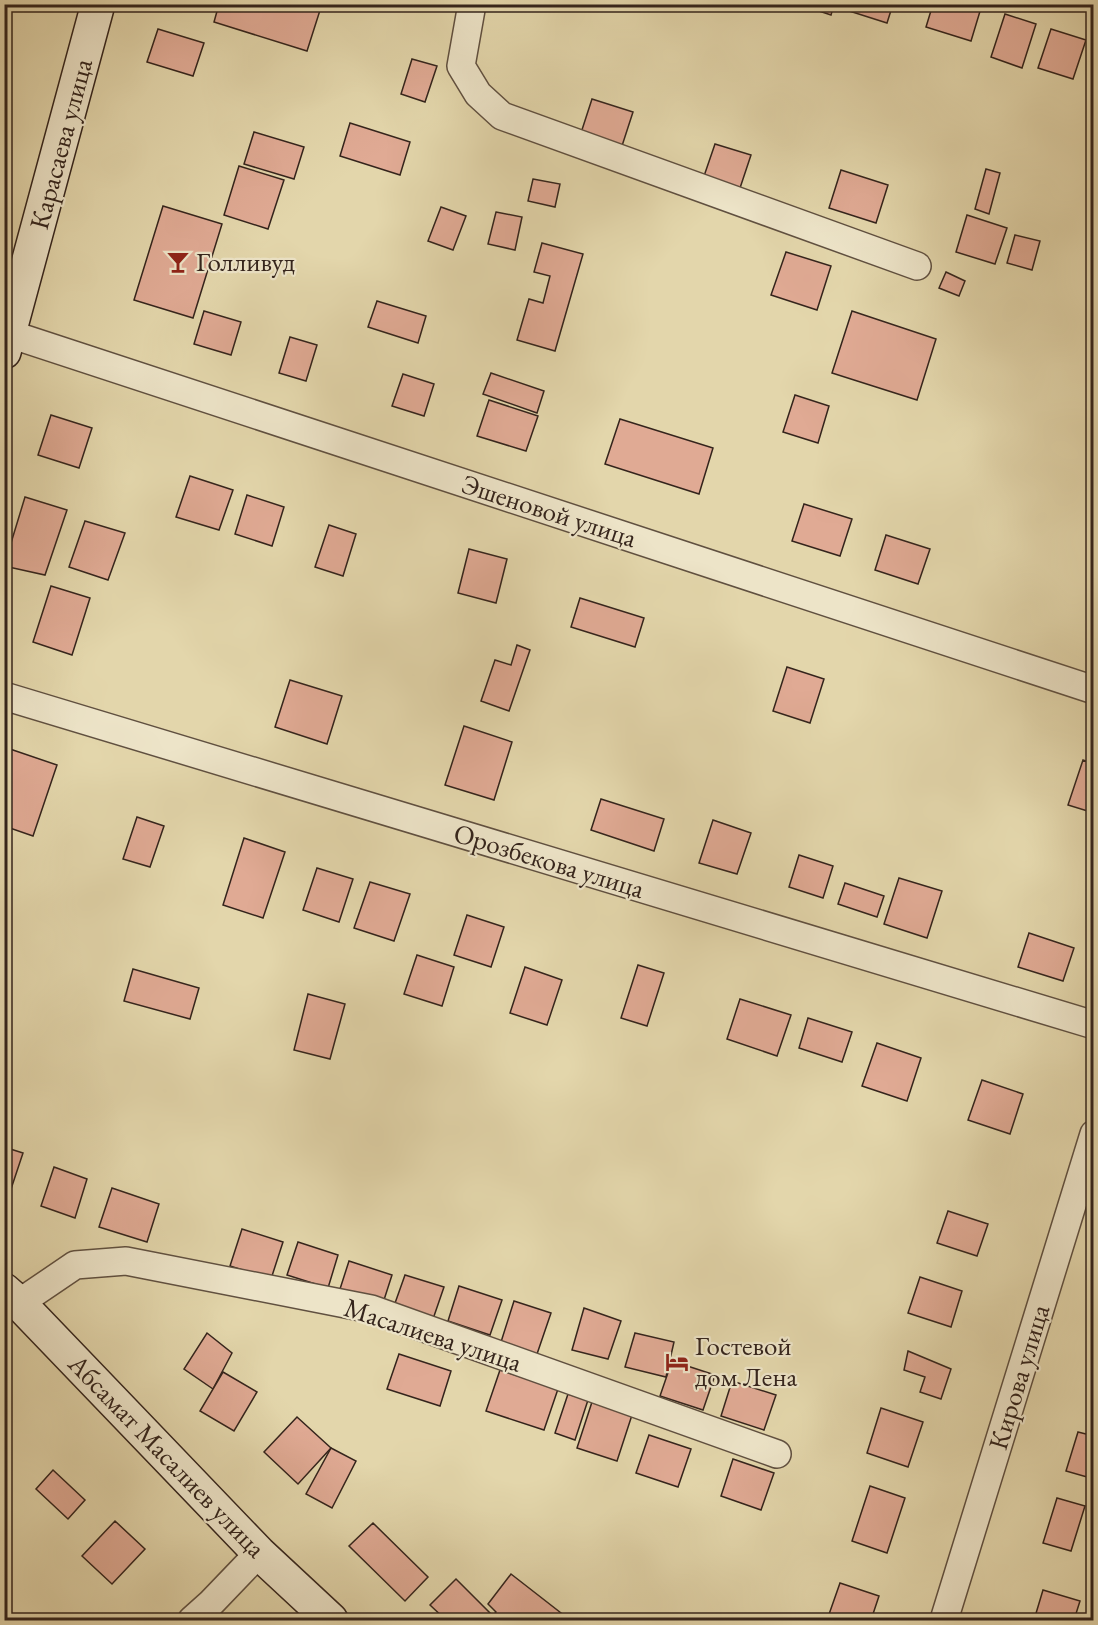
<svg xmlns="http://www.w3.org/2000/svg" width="1098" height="1625" viewBox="0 0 1098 1625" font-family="'EB Garamond',serif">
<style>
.building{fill:#e0aa94;stroke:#34241c;stroke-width:1.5}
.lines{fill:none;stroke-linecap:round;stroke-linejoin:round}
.street-casing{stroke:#605040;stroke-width:30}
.secondary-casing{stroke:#34241c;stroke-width:36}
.street{stroke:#ede4c8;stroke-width:27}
.secondary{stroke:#ede4c8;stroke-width:33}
.labels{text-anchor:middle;stroke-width:4.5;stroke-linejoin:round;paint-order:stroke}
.street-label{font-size:27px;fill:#34241c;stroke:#ede4c8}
.poi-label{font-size:27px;fill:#34241c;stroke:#ede4c8;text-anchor:start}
</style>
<rect width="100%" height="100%" fill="#e3d6ab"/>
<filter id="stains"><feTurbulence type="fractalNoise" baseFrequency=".00333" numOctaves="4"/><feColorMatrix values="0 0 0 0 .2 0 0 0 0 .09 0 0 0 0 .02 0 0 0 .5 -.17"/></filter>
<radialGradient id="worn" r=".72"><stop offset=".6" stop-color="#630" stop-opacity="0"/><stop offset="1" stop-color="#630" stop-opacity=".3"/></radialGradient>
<g class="building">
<polygon points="219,4 322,4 307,51 214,22"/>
<polygon points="798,4 834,4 831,15"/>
<polygon points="847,4 893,4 887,23 846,10"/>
<polygon points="933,4 971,4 981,8 971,41 926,27"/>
<polygon points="1005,14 1036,24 1022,68 991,57"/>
<polygon points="158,29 204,43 193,76 147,62"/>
<polygon points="1051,29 1086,40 1073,79 1038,68"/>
<polygon points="412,59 437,66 425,102 401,94"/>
<polygon points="592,99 633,112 620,152 579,139"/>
<polygon points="350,123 410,142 400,175 340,156"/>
<polygon points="254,132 304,147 294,179 244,164"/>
<polygon points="715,144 751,155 739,191 703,179"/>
<polygon points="239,166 284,180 268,229 224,215"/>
<polygon points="986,169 1000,173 989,214 975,209"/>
<polygon points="841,170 888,185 876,223 829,208"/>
<polygon points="533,179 560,184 555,207 528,201"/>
<polygon points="163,206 222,224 193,318 134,300"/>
<polygon points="441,207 466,216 453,250 428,241"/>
<polygon points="496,212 522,217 515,250 488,244"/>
<polygon points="967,215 1007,228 995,264 956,252"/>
<polygon points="1015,235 1040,241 1032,270 1007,263"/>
<polygon points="542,243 583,254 555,351 517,340 529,299 543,303 550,276 534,272"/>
<polygon points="786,252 831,266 817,310 771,295"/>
<polygon points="946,272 965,281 959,296 939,288"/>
<polygon points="377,301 426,316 418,343 368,327"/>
<polygon points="204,311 241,322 231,355 194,344"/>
<polygon points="852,311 936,339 917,400 832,373"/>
<polygon points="290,337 317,345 306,381 279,373"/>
<polygon points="491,373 544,391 537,413 483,394"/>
<polygon points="403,374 434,384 424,416 392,406"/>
<polygon points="795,395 829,406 818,443 783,432"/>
<polygon points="489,400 538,416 526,451 477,436"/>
<polygon points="51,415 92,428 79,468 38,455"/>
<polygon points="620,419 713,448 699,494 605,464"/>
<polygon points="190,476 233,490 219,530 176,517"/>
<polygon points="247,495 284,507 272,546 235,534"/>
<polygon points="25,497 67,510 45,575 4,566"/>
<polygon points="804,504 852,519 840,556 792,541"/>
<polygon points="85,521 125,533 108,580 69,567"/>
<polygon points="329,525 356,534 343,576 315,567"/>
<polygon points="886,535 930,549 918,584 875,570"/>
<polygon points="469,549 507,559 496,603 458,593"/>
<polygon points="51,586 90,598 72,655 33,642"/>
<polygon points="580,598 644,618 635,647 571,627"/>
<polygon points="517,645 530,650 509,711 481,701 495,660 511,665"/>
<polygon points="787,667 824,679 810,723 773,711"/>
<polygon points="290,680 342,696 327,744 275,727"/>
<polygon points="464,726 512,742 494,800 445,785"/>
<polygon points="10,749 57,765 33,836 4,826 4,766"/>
<polygon points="1083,760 1094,764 1094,813 1068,805"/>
<polygon points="601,799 664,819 654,851 591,830"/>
<polygon points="137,817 164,826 150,867 123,859"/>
<polygon points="713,820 751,833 737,874 699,863"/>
<polygon points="244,838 285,852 263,918 223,905"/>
<polygon points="799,855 833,866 823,898 789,887"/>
<polygon points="317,868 353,879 339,922 303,910"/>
<polygon points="899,878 942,891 927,938 884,924"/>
<polygon points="370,882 410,894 394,941 354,928"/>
<polygon points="845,883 884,896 877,917 838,904"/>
<polygon points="467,915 504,927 491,967 454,955"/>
<polygon points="1029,933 1074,948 1063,981 1018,967"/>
<polygon points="417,955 454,967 442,1006 404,994"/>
<polygon points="638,965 664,973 647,1026 621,1018"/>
<polygon points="525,967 562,980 547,1025 510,1013"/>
<polygon points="133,969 199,988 190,1019 124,1001"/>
<polygon points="308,994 345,1004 330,1059 294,1050"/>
<polygon points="740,999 791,1015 777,1056 727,1039"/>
<polygon points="808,1018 852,1032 842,1062 799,1048"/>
<polygon points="877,1043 921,1058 907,1101 862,1086"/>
<polygon points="982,1080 1023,1094 1010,1134 968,1120"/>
<polygon points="4,1147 23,1153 10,1192 4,1190"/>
<polygon points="54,1167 87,1179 75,1218 41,1206"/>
<polygon points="112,1188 159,1204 147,1242 99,1227"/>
<polygon points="948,1211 988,1224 977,1256 937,1243"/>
<polygon points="242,1229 283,1242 271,1279 230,1266"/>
<polygon points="298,1242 338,1255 328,1288 287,1275"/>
<polygon points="349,1261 392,1275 383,1303 340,1289"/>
<polygon points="405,1275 444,1287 433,1319 394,1306"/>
<polygon points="920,1277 962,1291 951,1327 908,1313"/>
<polygon points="459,1286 502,1300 490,1335 448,1321"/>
<polygon points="514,1301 551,1313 537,1354 501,1342"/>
<polygon points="584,1308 621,1321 608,1359 572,1350"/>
<polygon points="207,1333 232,1353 213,1389 184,1369"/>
<polygon points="635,1333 674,1342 666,1377 625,1367"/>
<polygon points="908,1351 951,1369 941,1399 920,1392 925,1377 904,1370"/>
<polygon points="399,1354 451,1371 440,1406 387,1389"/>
<polygon points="672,1361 715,1375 703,1410 660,1396"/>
<polygon points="500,1370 558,1389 544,1430 486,1411"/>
<polygon points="223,1372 257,1392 234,1431 200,1411"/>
<polygon points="732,1381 776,1395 764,1430 721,1416"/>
<polygon points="568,1394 588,1400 575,1440 555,1433"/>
<polygon points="592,1402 632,1415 617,1461 577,1448"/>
<polygon points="881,1408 923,1422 908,1467 867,1453"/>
<polygon points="297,1417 331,1448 298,1484 264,1452"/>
<polygon points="1078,1432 1094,1436 1094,1479 1066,1471"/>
<polygon points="649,1435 691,1449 678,1487 636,1473"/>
<polygon points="331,1448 356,1461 332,1508 306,1494"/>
<polygon points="733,1459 774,1473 761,1510 721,1496"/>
<polygon points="53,1470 85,1500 68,1519 36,1489"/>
<polygon points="870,1486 905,1498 887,1553 852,1541"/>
<polygon points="1057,1498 1085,1506 1071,1551 1043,1543"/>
<polygon points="115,1521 145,1549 112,1584 82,1556"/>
<polygon points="373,1523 428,1577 405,1601 349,1546"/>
<polygon points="511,1574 570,1620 489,1620 496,1612 488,1604"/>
<polygon points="456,1579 490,1613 482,1620 446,1620 430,1605"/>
<polygon points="840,1583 879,1596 871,1620 827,1620"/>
<polygon points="1043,1590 1080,1601 1074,1620 1034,1620"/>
</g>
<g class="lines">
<g class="street-casing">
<g id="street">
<polyline points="472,4 461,66 478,94 502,116 917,266"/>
<polyline points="4,332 1094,690"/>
<polyline points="4,696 1094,1025"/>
<polyline points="19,1303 75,1265 126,1261 371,1309 777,1454"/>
<polyline points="192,1620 211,1603 259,1553"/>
<polyline points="944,1620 1094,1134"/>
</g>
</g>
<g class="secondary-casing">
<g id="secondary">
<polyline points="4,352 98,4"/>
<polyline points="4,1290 19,1303 259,1553 331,1620"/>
</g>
</g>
<use href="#street" class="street"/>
<use href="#secondary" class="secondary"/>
</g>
<defs>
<g id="bar-bare" transform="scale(1.8)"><path d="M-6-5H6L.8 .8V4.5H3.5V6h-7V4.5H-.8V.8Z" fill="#8f2418" stroke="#ede4c8" stroke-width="2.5" paint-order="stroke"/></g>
<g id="hotel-bare" transform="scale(1.8)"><path d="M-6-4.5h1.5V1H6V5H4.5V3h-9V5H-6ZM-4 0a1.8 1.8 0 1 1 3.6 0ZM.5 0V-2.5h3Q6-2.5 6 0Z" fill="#8f2418" stroke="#ede4c8" stroke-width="2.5" paint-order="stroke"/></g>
</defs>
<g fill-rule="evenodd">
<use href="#bar-bare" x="178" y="262"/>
<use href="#hotel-bare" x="677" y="1362"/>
</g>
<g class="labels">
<g class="street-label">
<text transform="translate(61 144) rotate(-75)" y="9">Карасаева улица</text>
<text transform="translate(549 511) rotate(18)" y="9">Эшеновой улица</text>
<text transform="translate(549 861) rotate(17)" y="9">Орозбекова улица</text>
<text transform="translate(433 1335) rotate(18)" y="9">Масалиева улица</text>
<text transform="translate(1019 1377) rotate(-73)" y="9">Кирова улица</text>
<text transform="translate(167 1456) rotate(46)" y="9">Абсамат Масалиев улица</text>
</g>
<g class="poi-label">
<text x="196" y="271">Голливуд</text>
<text x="695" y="1355">Гостевой<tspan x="695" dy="31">дом Лена</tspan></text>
</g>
</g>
<rect width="1098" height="1625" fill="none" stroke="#e3d6ab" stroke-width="24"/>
<rect x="6" y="6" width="1086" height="1613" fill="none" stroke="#34241c" stroke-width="3"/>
<rect x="12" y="12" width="1074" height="1601" fill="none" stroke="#34241c" stroke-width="1.5"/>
<rect width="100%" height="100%" filter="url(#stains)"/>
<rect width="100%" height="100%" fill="url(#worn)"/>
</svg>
